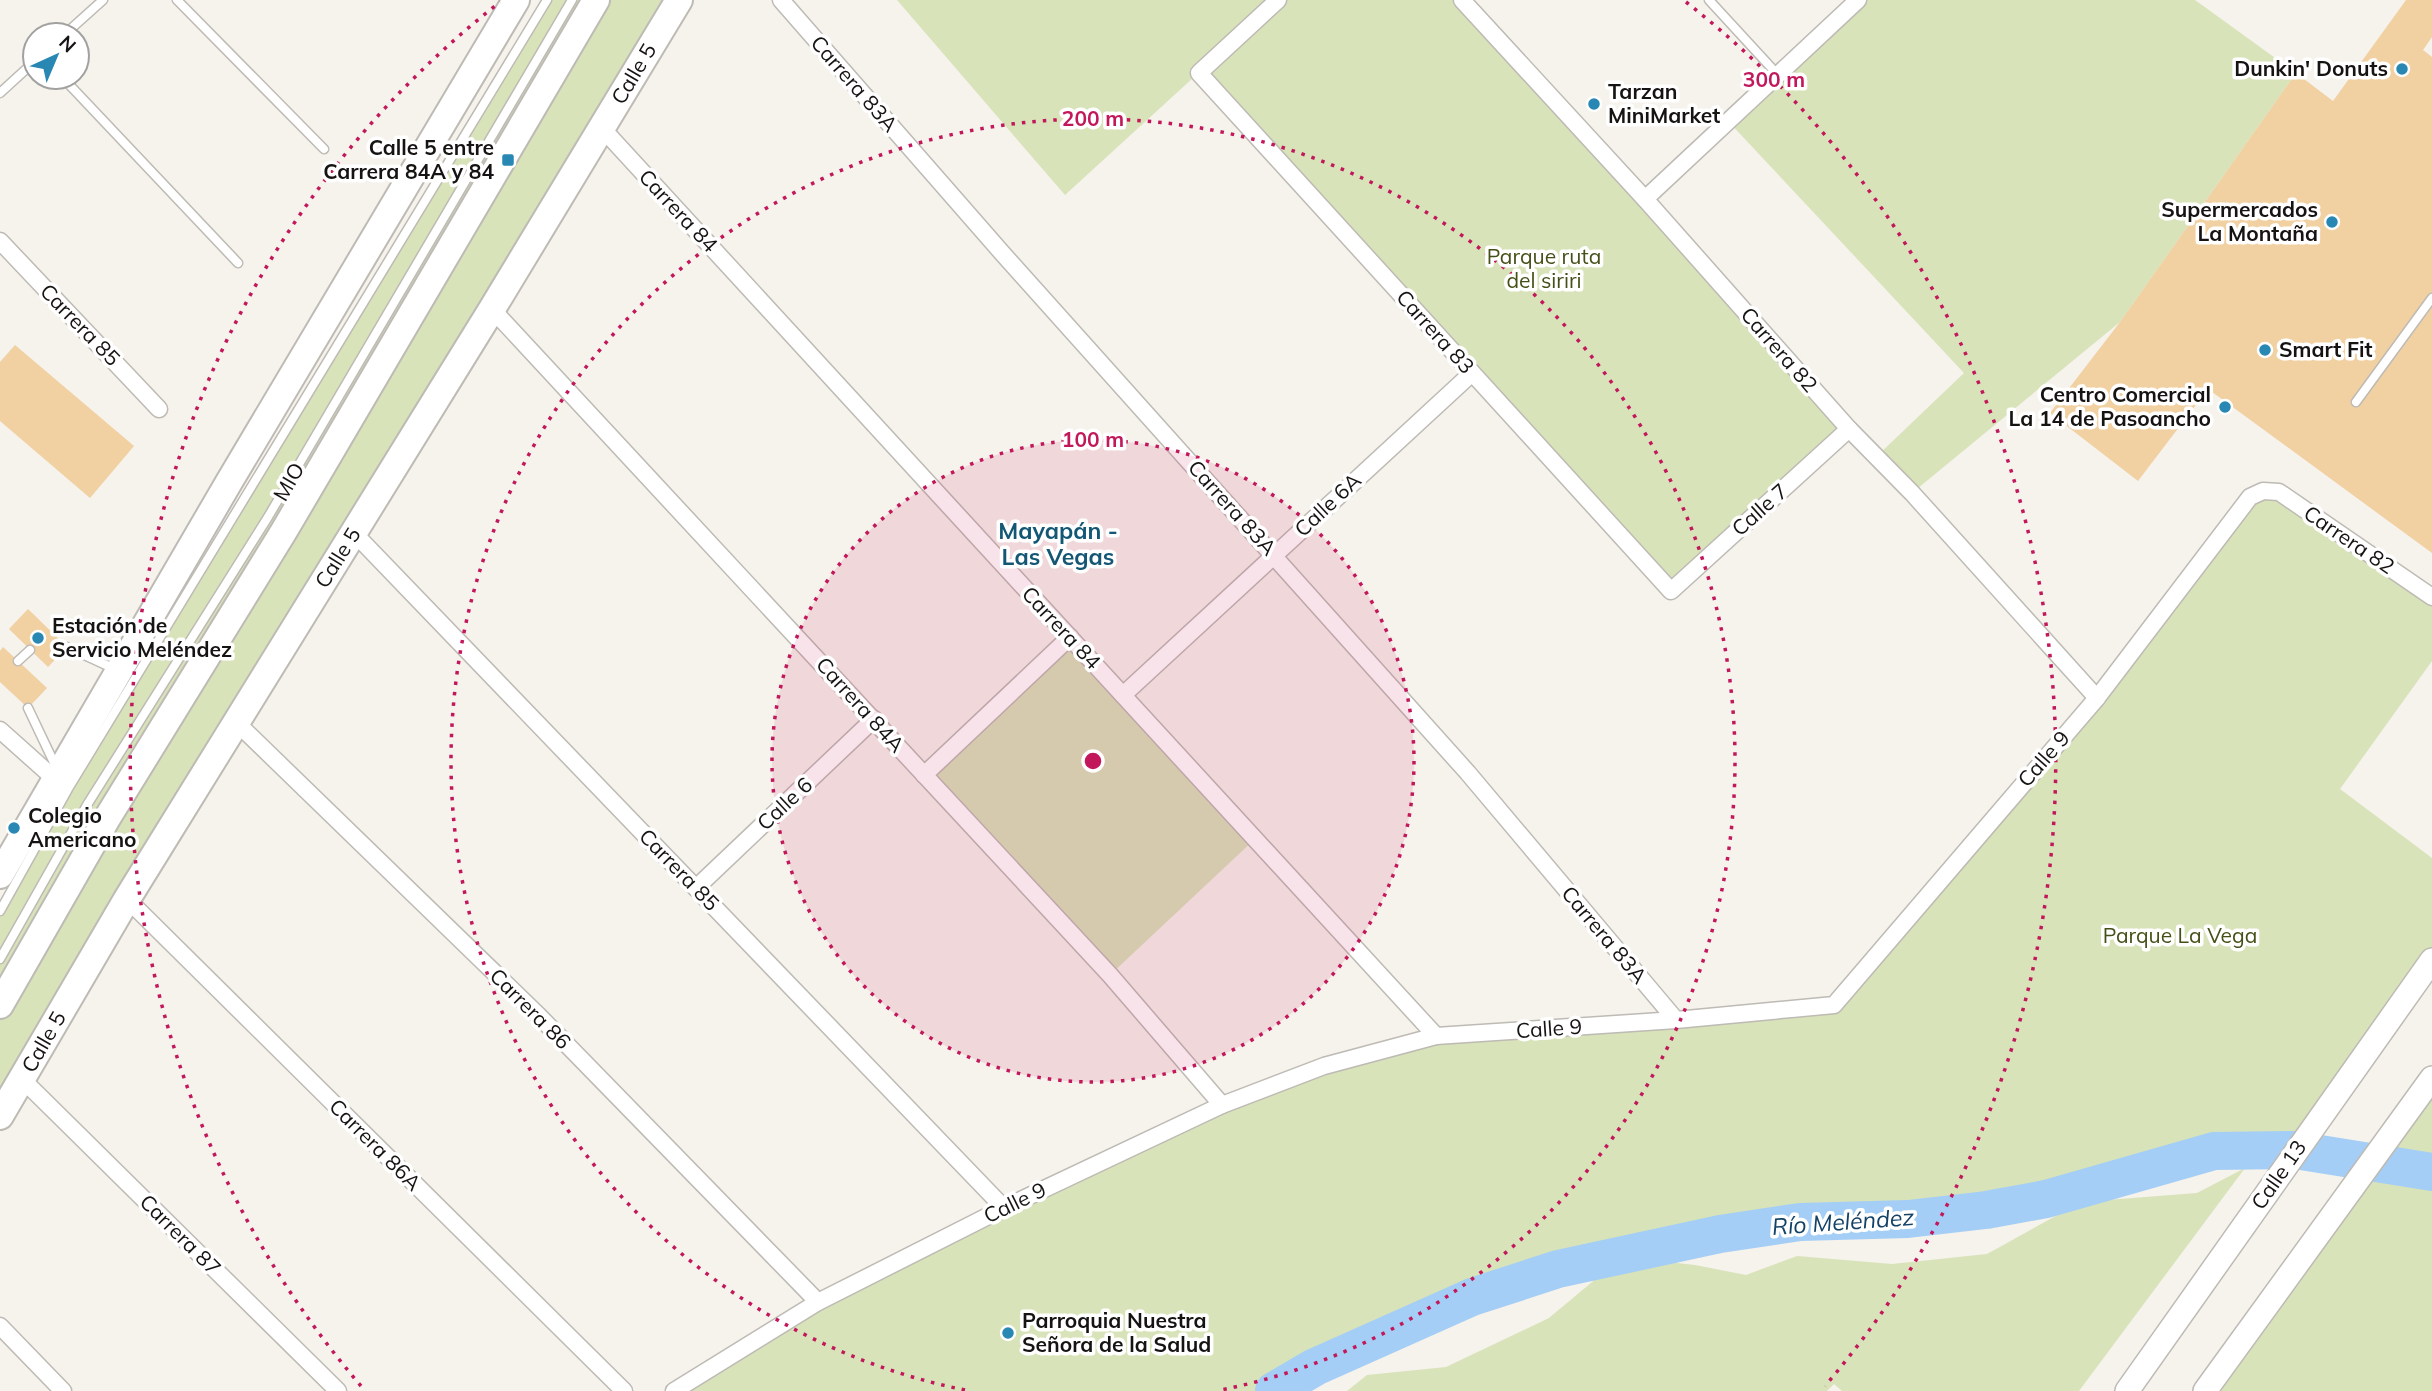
<svg xmlns="http://www.w3.org/2000/svg" width="2432" height="1391" viewBox="0 0 2432 1391" font-family="Mulish,sans-serif">
<style>
.green{fill:#d8e3ba}
.lines{fill:none;stroke-linecap:round;stroke-linejoin:round}
.river{stroke:#a4cef5;stroke-width:38}
.building{fill:#f1d0a2}
.service-casing{stroke:#bebab4;stroke-width:11}
.minor-casing{stroke:#bebab4;stroke-width:19}
.secondary-casing{stroke:#bebab4;stroke-width:26}
.primary-casing{stroke:#bebab4;stroke-width:30}
.service{stroke:#fff;stroke-width:8}
.minor{stroke:#fff;stroke-width:16}
.secondary{stroke:#fff;stroke-width:23}
.primary{stroke:#fff;stroke-width:26}
.ring{fill:none;stroke:#c2185b;stroke-width:3.5;stroke-dasharray:3.5 7}
.poi-dot{fill:#2888b3;stroke:#fff;stroke-width:2.5}
.labels{text-anchor:middle;stroke-width:7;stroke-linejoin:round;paint-order:stroke}
.poi-label{font-size:21px;font-weight:bold;fill:#161412;stroke:#fff;text-anchor:start}
.street-label{font-size:21px;fill:#161412;stroke:#fff}
.park-label{font-size:21px;fill:#455018;stroke:#fff}
.neighbourhood-label{font-size:23px;font-weight:bold;fill:#135774;stroke:#fff}
.water-label{font-size:23px;font-style:italic;fill:#134266;stroke:#fff}
.centre{fill:#c2185b;stroke:#fff;stroke-width:3.5}
.ring-label{font-size:21px;text-anchor:middle;font-weight:bold;fill:#c2185b;stroke:#fff;stroke-width:7;stroke-linejoin:round;paint-order:stroke}
</style>
<rect width="100%" height="100%" fill="#f6f2ec"/>
<g class="green">
<polygon points="547,0 679,0 0,1116 0,911 68,789"/>
<polygon points="897,0 1462,0 1849,429 1671,591 1194,77 1065,195"/>
<polygon points="1858,0 2195,0 2296,73 2120,322 1912,493 1875,458 1964,373 1728,121"/>
<polygon points="2263,491 2432,597 2432,661 2340,789 2432,858 2432,960 2295,1150 2214,1151 2046,1199 1986,1210 1908,1219 1800,1222 1720,1234 1558,1269 1472,1297 1315,1367 1274,1391 674,1391 818,1302 1222,1105 1436,1036 1834,1005"/>
<polygon points="1070,637 1255,839 1110,975 924,775"/>
<polygon points="2432,1078 2432,1391 2205,1391"/>
<polygon points="2245,1168 2079,1391 1842,1391 1834,1384 1827,1391 1347,1391 1367,1375 1446,1367 1549,1318 1622,1257 1695,1265 1746,1275 1797,1256 1892,1264 1987,1254 2081,1202 2197,1193"/>
</g>
<g class="lines">
<polyline class="river" points="1274,1391 1315,1367 1472,1297 1558,1269 1720,1234 1800,1222 1908,1219 1986,1210 2046,1199 2214,1151 2295,1150 2432,1172"/>
</g>
<g class="building">
<polygon points="2406,0 2432,0 2432,37 2423,50 2432,57 2432,553 2208,389 2138,481 2050,413 2120,322 2296,73 2333,101"/>
<polygon points="15,345 134,446 90,498 0,421 0,362"/>
<polygon points="28,609 67,647 48,667 9,629"/>
<polygon points="3,647 47,688 28,708 0,682 0,651"/>
</g>
<g class="lines">
<g class="service-casing">
<g id="service">
<polyline points="177,0 324,149"/>
<polyline points="1709,0 1778,75"/>
<polyline points="64,35 103,0"/>
<polyline points="62,77 238,263"/>
<polyline points="0,93 35,61"/>
<polyline points="2356,402 2432,298"/>
<polyline points="67,647 117,670"/>
<polyline points="18,661 30,650"/>
<polyline points="28,708 57,769"/>
<polyline points="0,911 68,789 547,0"/>
<polyline points="0,959 87,805 268,517 572,0"/>
</g>
</g>
<g class="minor-casing">
<g id="minor">
<polyline points="781,0 1003,254 1468,773 1676,1020"/>
<polyline points="1278,0 1199,73 1671,591 1849,429"/>
<polyline points="1462,0 1645,199 1849,429 1912,493 2097,698"/>
<polyline points="601,127 1436,1036"/>
<polyline points="1645,199 1858,0"/>
<polyline points="0,241 159,409"/>
<polyline points="492,309 1110,975 1222,1105"/>
<polyline points="354,533 1004,1208"/>
<polyline points="1123,695 1472,373"/>
<polyline points="236,722 538,1015 818,1302"/>
<polyline points="0,730 56,780"/>
<polyline points="924,775 1070,637"/>
<polyline points="696,888 874,719"/>
<polyline points="127,899 624,1391"/>
<polyline points="22,1079 338,1391"/>
<polyline points="0,1326 63,1391"/>
<polyline points="674,1391 818,1302 1004,1208 1222,1105 1324,1066 1436,1036 1676,1020 1834,1005 2097,698 2250,497 2263,491 2279,492 2432,597"/>
</g>
</g>
<g class="secondary-casing">
<g id="secondary">
<polyline points="2127,1391 2432,960"/>
<polyline points="2205,1391 2432,1078"/>
</g>
</g>
<g class="primary-casing">
<g id="primary">
<polyline points="0,875 229,482 516,0"/>
<polyline points="0,1005 106,820 284,531 596,0"/>
<polyline points="0,1116 127,899 492,309 679,0"/>
</g>
</g>
<use href="#service" class="service"/>
<use href="#minor" class="minor"/>
<use href="#secondary" class="secondary"/>
<use href="#primary" class="primary"/>
</g>
<circle cx="1093" cy="761" r="321" fill="#c2185b" fill-opacity=".12"/>
<g class="ring">
<circle cx="1093" cy="761" r="321"/>
<path d="M965 1390A642 642 0 1 1 1221 1390"/>
<path d="M361 1386A963 963 0 0 1 500 2M1686 2A963 963 0 0 1 1825 1386"/>
</g>
<g class="poi-dot">
<circle cx="2402" cy="69" r="7"/>
<circle cx="1594" cy="104" r="7"/>
<rect x="501" y="153" width="14" height="14" rx="3.5"/>
<circle cx="2332" cy="222" r="7"/>
<circle cx="2265" cy="350" r="7"/>
<circle cx="2225" cy="407" r="7"/>
<circle cx="38" cy="638" r="7"/>
<circle cx="14" cy="828" r="7"/>
<circle cx="1008" cy="1333" r="7"/>
</g>
<g class="labels">
<g class="poi-label">
<text x="2388" y="76" text-anchor="end">Dunkin' Donuts</text>
<text x="1608" y="99">Tarzan<tspan x="1608" dy="24">MiniMarket</tspan></text>
<text x="494" y="155" text-anchor="end">Calle 5 entre<tspan x="494" dy="24">Carrera 84A y 84</tspan></text>
<text x="2318" y="217" text-anchor="end">Supermercados<tspan x="2318" dy="24">La Montaña</tspan></text>
<text x="2279" y="357">Smart Fit</text>
<text x="2211" y="402" text-anchor="end">Centro Comercial<tspan x="2211" dy="24">La 14 de Pasoancho</tspan></text>
<text x="52" y="633">Estación de<tspan x="52" dy="24">Servicio Meléndez</tspan></text>
<text x="28" y="823">Colegio<tspan x="28" dy="24">Americano</tspan></text>
<text x="1022" y="1328">Parroquia Nuestra<tspan x="1022" dy="24">Señora de la Salud</tspan></text>
</g>
<g class="street-label">
<text transform="translate(634 74) rotate(-59)" y="7">Calle 5</text>
<text transform="translate(854 84) rotate(49)" y="7">Carrera 83A</text>
<text transform="translate(678 211) rotate(47)" y="7">Carrera 84</text>
<text transform="translate(80 325) rotate(46)" y="7">Carrera 85</text>
<text transform="translate(1435 332) rotate(48)" y="7">Carrera 83</text>
<text transform="translate(1779 350) rotate(49)" y="7">Carrera 82</text>
<text transform="translate(289 482) rotate(-60)" y="7">MIO</text>
<text transform="translate(1328 505) rotate(-43)" y="7">Calle 6A</text>
<text transform="translate(1232 508) rotate(48)" y="7">Carrera 83A</text>
<text transform="translate(1760 510) rotate(-42)" y="7">Calle 7</text>
<text transform="translate(2349 540) rotate(34)" y="7">Carrera 82</text>
<text transform="translate(338 558) rotate(-58)" y="7">Calle 5</text>
<text transform="translate(1061 628) rotate(47)" y="7">Carrera 84</text>
<text transform="translate(860 705) rotate(48)" y="7">Carrera 84A</text>
<text transform="translate(2044 759) rotate(-49)" y="7">Calle 9</text>
<text transform="translate(785 804) rotate(-43)" y="7">Calle 6</text>
<text transform="translate(679 870) rotate(46)" y="7">Carrera 85</text>
<text transform="translate(1604 935) rotate(50)" y="7">Carrera 83A</text>
<text transform="translate(530 1009) rotate(45)" y="7">Carrera 86</text>
<text transform="translate(1549 1029) rotate(-4)" y="7">Calle 9</text>
<text transform="translate(44 1042) rotate(-60)" y="7">Calle 5</text>
<text transform="translate(375 1145) rotate(45)" y="7">Carrera 86A</text>
<text transform="translate(2279 1175) rotate(-55)" y="7">Calle 13</text>
<text transform="translate(1015 1203) rotate(-26)" y="7">Calle 9</text>
<text transform="translate(180 1235) rotate(45)" y="7">Carrera 87</text>
</g>
<g class="park-label">
<text x="1544" y="264">Parque ruta<tspan x="1544" dy="24">del siriri</tspan></text>
<text x="2180" y="943">Parque La Vega</text>
</g>
<g class="neighbourhood-label">
<text x="1058" y="539">Mayapán -<tspan x="1058" dy="26">Las Vegas</tspan></text>
</g>
<g class="water-label">
<text transform="translate(1843 1222) rotate(-4)" y="8">Río Meléndez</text>
</g>
</g>
<circle cx="1093" cy="761" r="10" class="centre"/>
<g class="ring-label">
<text x="1774" y="87">300 m</text>
<text x="1093" y="126">200 m</text>
<text x="1093" y="447">100 m</text>
</g>
<g transform="translate(56 56) rotate(44)"><circle r="33" fill="#ffffff" stroke="#a2a1a0" stroke-width="2"/>
<path d="M0-5L12 26L0 18L-12 26Z" fill="#2888b3"/>
<text y="-10" font-size="19" font-weight="bold" text-anchor="middle" fill="#161412">N</text>
</g>
</svg>
